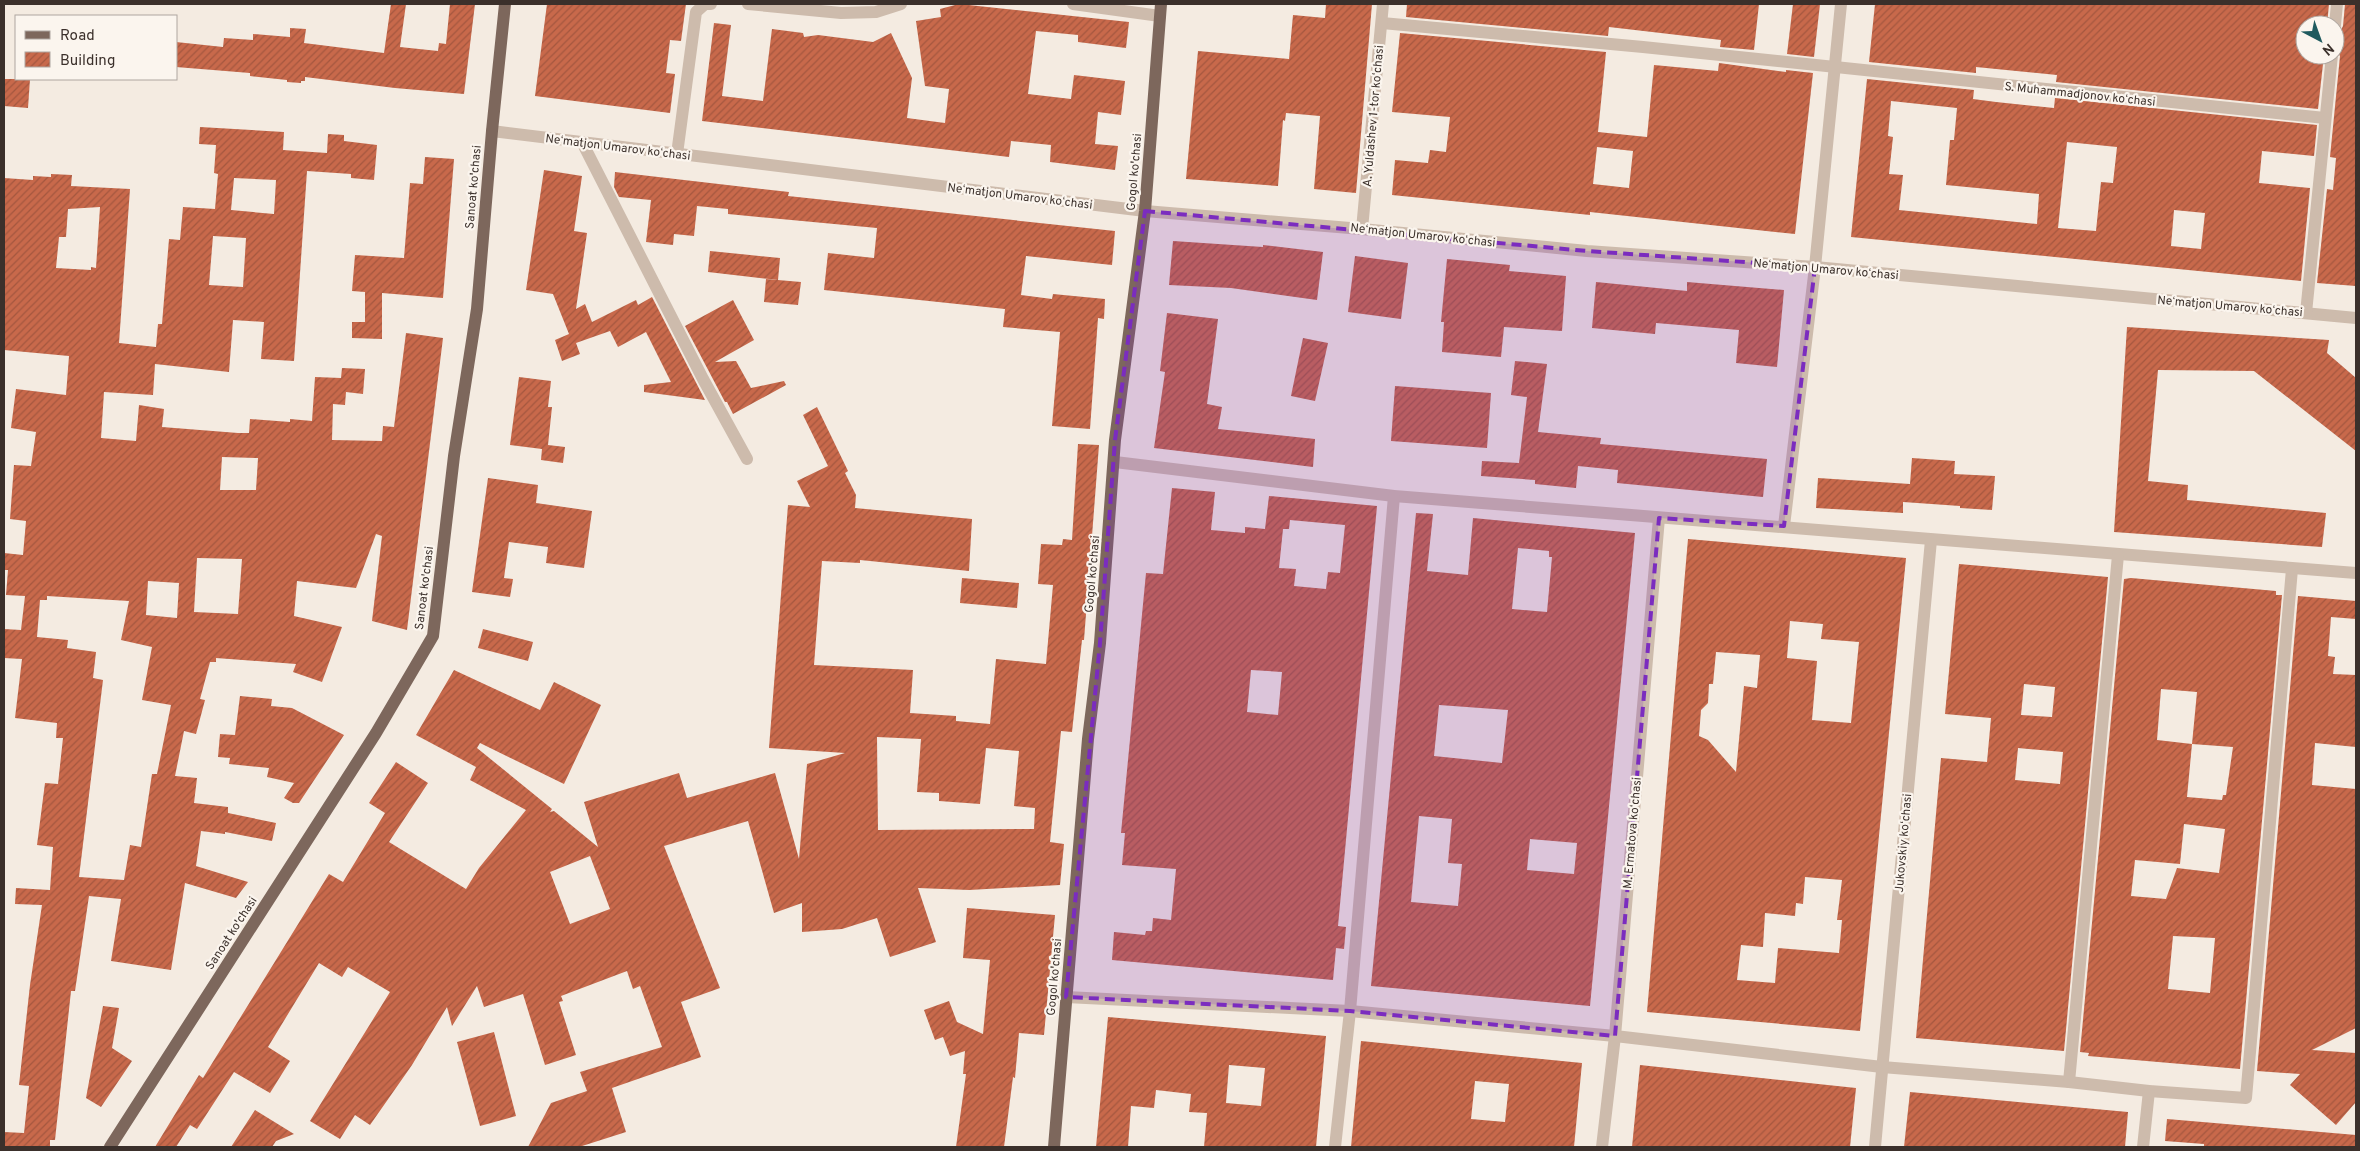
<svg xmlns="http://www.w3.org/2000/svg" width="2360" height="1151" viewBox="0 0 2360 1151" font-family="Overpass,sans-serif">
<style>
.building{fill:url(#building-hatch);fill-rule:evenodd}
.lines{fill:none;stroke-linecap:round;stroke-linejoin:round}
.minor{stroke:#cdbbac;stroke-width:12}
.major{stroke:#7d675c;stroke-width:12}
.marked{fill:#7b2cbf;fill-opacity:0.2;stroke:#7b2cbf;stroke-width:4;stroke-dasharray:10 6;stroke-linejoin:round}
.labels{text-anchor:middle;stroke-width:4.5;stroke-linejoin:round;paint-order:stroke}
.street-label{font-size:12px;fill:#3b302b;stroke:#fbf5ee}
</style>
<defs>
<pattern id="building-hatch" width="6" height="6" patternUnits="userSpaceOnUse" patternTransform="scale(1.25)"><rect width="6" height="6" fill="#c8694b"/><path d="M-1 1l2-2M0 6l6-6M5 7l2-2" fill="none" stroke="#a4573f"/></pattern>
</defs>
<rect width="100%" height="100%" fill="#f4ebe1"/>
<g class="building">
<polygon points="391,4 406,4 400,47 438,51 439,43 446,44 450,4 475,4 464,94 395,88 305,77 305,81 301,81 301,83 287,82 287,80 250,76 250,73 176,67 176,42 223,47 224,38 253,40 253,34 290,37 290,28 306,29 304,43 384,53"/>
<polygon points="547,4 686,4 681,41 670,40 666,73 675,74 670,113 535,96"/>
<polygon points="959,4 1129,22 1126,48 1078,42 1078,35 1036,31 1028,94 1071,99 1074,75 1125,81 1121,115 1098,112 1095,144 1118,146 1115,170 1050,162 1051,145 1011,141 1009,157 702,121 714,23 731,25 722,96 763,101 772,29 803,33 804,37 818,35 873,42 891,33 912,78 907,118 945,123 949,89 925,86 916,21 941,17 940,9"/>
<polygon points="1326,4 1372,4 1356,193 1314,189 1320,116 1286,113 1285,121 1283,120 1278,186 1186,179 1198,51 1289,59 1293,15 1325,18"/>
<polygon points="1407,4 1759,4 1754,50 1720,47 1721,40 1609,27 1608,36 1406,17"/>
<polygon points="1793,4 1820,4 1814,57 1787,54"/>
<polygon points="1875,4 2329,4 2327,25 2305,25 2305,55 2324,55 2318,109 2056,82 2057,75 1976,67 1976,73 1869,62"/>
<polygon points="2345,4 2356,4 2356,286 2317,283 2327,189 2333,190 2336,158 2330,157 2340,56 2335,48 2335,33 2341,30 2343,26"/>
<path d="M1400,33L1606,52L1598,132L1647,137L1654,65L1718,71L1719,63L1786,72V70L1813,73L1795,234L1590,212V215L1392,195L1395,160L1428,163L1430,150L1446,152L1450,117L1392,112ZM1597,147L1633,151L1629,188L1593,184Z"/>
<polygon points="4,79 30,79 28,108 4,106"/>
<path d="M1867,79L1974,90L1973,99L1996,102L2054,108L2055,98L2317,125L2314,156L2262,151L2259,183L2310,188L2301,281L1851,237ZM1891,101L1957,108L1954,140H1950L1946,185L2039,194L2037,224L1899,210L1903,175L1889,174L1893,137L1888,136ZM2067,142L2117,147L2113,183L2101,182L2096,231L2058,228ZM2174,210L2205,213L2201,249L2171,246Z"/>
<path d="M200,127L284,132L283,150L327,153L328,134L344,135V141L377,145L374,180L351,178V174L307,171L294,361L261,359L264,322L233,320L229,372L155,364L153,395L104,392L101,438L136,441L139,405L164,409L162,427L238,433H249L250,419L290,422V419L312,421L315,377L341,378L342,368L365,369L363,394L346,392L345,405L333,404L332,440L382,441L383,426L394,427L406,333L443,338L407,630L372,621L382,536L376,534L356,588L297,581L294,616L342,627L322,682L293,672L296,664L216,658V662H210L200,699L205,700L196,734L184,731L175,776L197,778L194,803L228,807V813L276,823L272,841L225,832V834L201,831L196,866L248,882L236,898L185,883L171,970L111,961L121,899L89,896L75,991H71L55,1140H50V1147H4V1132L24,1133L29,1086L19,1085L30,985L42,905L15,904L16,888L50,890L53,847L37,845L45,783L58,784L63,738H56L57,723L15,718L22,659L4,658V629L21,630L25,596L6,595L8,570H4V553L23,555L26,521L10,519L14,465L31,466L36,432L11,428L16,389L66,395L69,356L4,350V178L33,180V176L51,177V174L72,175L71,186L130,189L119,343L156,347L158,324H162L169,239L180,240L183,207L215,209L218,174L214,173L216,145L199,144ZM234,178L276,180L274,214L231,210ZM100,207L96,268L91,267V270L56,268L59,237H66L68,209ZM213,236L246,238L243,287L209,285ZM222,457L258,458L256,490H220ZM197,558L242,559L238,614L194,612ZM148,581L179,583L177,618L146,615ZM47,596L129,601L121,640L152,647L142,700L171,705L157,774H152L141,847L130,845L124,880L79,877L103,680L93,678L96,652L67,648L68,640L37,637L40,600H47Z"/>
<polygon points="425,157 454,159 443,298 382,293 382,339 352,338 352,322 365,322 365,292 352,291 355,255 404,258 410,183 423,184"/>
<polygon points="544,170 582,176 574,231 587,233 576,309 585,304 592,322 636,300 638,305 652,297 705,400 644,392 644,385 671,382 646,332 618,347 610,331 576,343 580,354 562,361 555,340 569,334 553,294 526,290"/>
<polygon points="615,172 789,192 788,196 1115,231 1112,265 1026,256 1021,295 1052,299 1053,294 1105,299 1104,319 1098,318 1090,429 1052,426 1060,332 1003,327 1005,309 824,290 828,253 874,258 877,228 728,214 728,209 697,206 694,236 674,234 673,245 646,242 651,200 619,197 614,187"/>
<polygon points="1173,241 1263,247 1263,245 1323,252 1317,300 1231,288 1169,285"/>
<polygon points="710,251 780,258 778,280 708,272"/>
<polygon points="1355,256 1408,263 1401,319 1348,312"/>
<polygon points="1447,259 1510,265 1509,271 1566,276 1562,331 1504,327 1501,357 1442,352 1444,322 1441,322"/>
<polygon points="766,279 801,282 798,305 764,302"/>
<polygon points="1596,282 1687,291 1687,282 1784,290 1777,367 1736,363 1739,330 1656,323 1655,334 1592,328"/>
<polygon points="733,300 754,340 715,362 736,361 751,388 784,381 786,385 733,414 727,402 725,402 685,326"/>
<polygon points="1167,313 1218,319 1207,404 1222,407 1218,429 1315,439 1313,467 1154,448 1165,372 1160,371"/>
<polygon points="2127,327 2329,340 2327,353 2356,378 2356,451 2254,371 2158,370 2148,481 2188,485 2187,500 2326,513 2322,547 2114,532"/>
<polygon points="1303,338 1328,343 1315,401 1291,396"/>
<polygon points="1515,361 1547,364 1538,432 1601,438 1600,444 1767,459 1763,497 1617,483 1618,470 1578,466 1576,488 1535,484 1535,480 1481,476 1482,461 1519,463 1527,397 1511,395"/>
<polygon points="519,377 551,381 548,407 552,407 548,445 565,447 563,463 541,460 542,449 510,445"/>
<polygon points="1395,386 1491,393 1487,448 1391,441"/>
<path d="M817,407L848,471L845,473L856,495L855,508L972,519L969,571L860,560V563L822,561L814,665L913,670L910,713L956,716V721L990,724L996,659L1046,664L1053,585L1038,584L1041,544L1062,545L1063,539L1072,540L1078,444L1099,445L1084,640H1082L1072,732L1061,731L1050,842L1064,844L1060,885L969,890L918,888L936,942L890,957L877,918L842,929L802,932V903L774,913L748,821L664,846L720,988L681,1002L701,1057L612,1088L626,1132L579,1147H528L551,1103L587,1091L580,1072L662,1047L640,986L633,989L627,971L561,996L563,1001L559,1002L576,1055L545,1065L523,994L484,1007L477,986L452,1026L447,1007L412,1065L370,1125L355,1115L340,1139L310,1121L390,992L348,967L342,977L319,963L268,1047L290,1061L270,1093L234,1072L197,1129L190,1125L176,1147H155L199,1075L203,1078L329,874L343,882L385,813L369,803L396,762L428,783L389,842L466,889L479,868L526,810L470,780L476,767L416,735L454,670L540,710L554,682L601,705L564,784L480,743L477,748L552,809L550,812L554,811L598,847L584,802L679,773L687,798L775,773L799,859L807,764L845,753L769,748L788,505L810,507L797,481L828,466L803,415ZM877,737L921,739L917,792L939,793V801L980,804L986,748L1019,751L1014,806L1035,808L1034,829L878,830ZM590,856L610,909L570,924L550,872Z"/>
<polygon points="1912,458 1955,461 1954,474 1995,476 1992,510 1960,508 1960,506 1903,502 1903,513 1816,508 1818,478 1910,484"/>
<polygon points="488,478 538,485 536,503 592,511 584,568 546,563 548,547 509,542 504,578 513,579 510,597 472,592"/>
<path d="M1172,488L1215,492L1211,530L1245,533V527L1265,529L1269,496L1377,506L1338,926L1346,927L1344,949L1336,948L1333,980L1112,960L1114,932L1145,935L1146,931H1152L1153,918L1171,920L1176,869L1122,865L1125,833H1121L1146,573L1163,574ZM1290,520L1345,525L1340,573L1328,572L1326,589L1294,586L1296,569L1279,568L1283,529H1289ZM1251,670L1282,672L1278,715L1247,712Z"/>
<path d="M1416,513L1433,514L1427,571L1468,575L1473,518L1635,533L1590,1006L1371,986ZM1518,548L1549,551V557H1552L1547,612L1512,609ZM1439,705L1508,710L1502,763L1434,756ZM1419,816L1452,819L1448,863L1462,864L1458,906L1411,902ZM1530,839L1577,843L1574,874L1527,870Z"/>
<path d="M1688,539L1906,558L1860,1031L1647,1012ZM1790,621L1823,624L1821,639L1859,642L1851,723L1812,720L1817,661L1787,658ZM1716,652L1760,655L1757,688L1744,686L1736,772L1708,740L1699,736L1701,710L1708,703L1709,684H1713ZM1805,877L1842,880L1837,920H1842L1839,953L1778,948L1775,983L1737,980L1741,945L1763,947L1765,913L1795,916L1796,903L1803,904Z"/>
<path d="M1959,564L2108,577L2064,1051L1916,1038L1941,758L1987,762L1991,718L1945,714ZM2024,684L2055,687L2052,717L2021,715ZM2018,748L2063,752L2060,784L2015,780Z"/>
<polygon points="962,578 1019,583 1017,608 960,603"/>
<path d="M2131,578L2276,591V595H2282L2240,1069L2088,1056L2089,1053L2080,1052L2124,579ZM2161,689L2197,692L2192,744L2157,740ZM2192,744L2233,747L2226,795H2223L2222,800L2187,797ZM2184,824L2225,829L2219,873L2177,868L2166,899L2131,896L2135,860L2180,864ZM2173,936L2215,938L2210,993L2168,989Z"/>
<polygon points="2298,596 2356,601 2356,619 2331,617 2328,656 2335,657 2333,674 2356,675 2356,747 2315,743 2312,785 2356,789 2356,1028 2312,1050 2356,1053 2356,1102 2336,1125 2290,1085 2300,1074 2257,1071"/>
<polygon points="483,629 533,642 528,661 478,648"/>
<polygon points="240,696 272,699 271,706 292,708 344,735 299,803 293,803 284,798 294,783 267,777 269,768 229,764 230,758 218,757 220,734 235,735"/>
<polygon points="967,908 1055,915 1044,1035 1019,1033 1015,1078 1013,1077 1004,1147 956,1147 966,1074 963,1074 965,1051 950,1056 943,1037 935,1040 924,1010 949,1001 957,1022 983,1034 990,960 963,958"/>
<polygon points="103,1006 119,1008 112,1048 132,1061 101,1107 86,1098"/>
<path d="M1108,1017L1326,1036L1316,1147H1204L1207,1113L1189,1112L1191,1094L1156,1090L1154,1108L1131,1106L1128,1147H1096ZM1229,1065L1265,1068L1261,1106L1226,1103Z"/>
<polygon points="494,1032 516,1116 480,1126 457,1042"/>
<path d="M1361,1041L1582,1063L1574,1147H1351ZM1475,1081L1509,1084L1505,1122L1471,1119Z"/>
<polygon points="1640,1065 1856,1088 1850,1147 1632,1147"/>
<polygon points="1910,1092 2128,1112 2125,1147 1904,1147"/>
<polygon points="255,1110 294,1134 276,1141 272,1147 231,1147"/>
<polygon points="2167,1119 2356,1135 2356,1147 2204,1147 2204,1144 2165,1141"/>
</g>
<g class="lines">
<g class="minor">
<polyline points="748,4 841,13 876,12 901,4"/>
<polyline points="1073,4 1160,16"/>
<polyline points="1382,23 1643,47 2325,118"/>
<polyline points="2335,25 2337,4"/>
<polyline points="492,131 1145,211 1362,229 1587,251 1815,267 2356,318"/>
<polyline points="582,142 703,379 747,459"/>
<polyline points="677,154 696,12 705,4 711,4"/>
<polyline points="1362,229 1383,4"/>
<polyline points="2306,313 2332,55"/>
<polyline points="1115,462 1394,496 2356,573"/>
<polyline points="1784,526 1815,267 1841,4"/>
<polyline points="1066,997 1350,1011 1615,1036 1882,1067 2069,1082 2149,1091 2246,1098 2292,569"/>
<polyline points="2069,1082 2118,555"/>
<polyline points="1335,1147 1350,1011 1394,496"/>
<polyline points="1602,1147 1615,1036 1659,518"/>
<polyline points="1875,1147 1931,540"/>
<polyline points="2143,1147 2149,1091"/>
</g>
<g class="major">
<polyline points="110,1147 376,733 433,636 454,456 477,309 492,131 505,4"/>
<polyline points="1054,1147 1088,739 1100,643 1115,440 1145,211 1161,4"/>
</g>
</g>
<path class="marked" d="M1145,211L1587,251L1815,267L1784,526L1659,518L1615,1036L1350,1011L1066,997L1100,643L1115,440Z"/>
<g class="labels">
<g class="street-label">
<text transform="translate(2080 94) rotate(6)" y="4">S. Muhammadjonov koʻchasi</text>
<text transform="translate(1373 116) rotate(-85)" y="4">A. Yuldashev 1-tor koʻchasi</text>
<text transform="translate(618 147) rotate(7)" y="4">Neʻmatjon Umarov koʻchasi</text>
<text transform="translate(1134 172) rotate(-85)" y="4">Gogol ko'chasi</text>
<text transform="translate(473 187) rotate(-85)" y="4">Sanoat ko'chasi</text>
<text transform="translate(1020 196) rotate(7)" y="4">Neʻmatjon Umarov koʻchasi</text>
<text transform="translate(1423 235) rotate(6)" y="4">Neʻmatjon Umarov koʻchasi</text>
<text transform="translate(1826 269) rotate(5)" y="4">Neʻmatjon Umarov koʻchasi</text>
<text transform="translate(2230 306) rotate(5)" y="4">Neʻmatjon Umarov koʻchasi</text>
<text transform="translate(1092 574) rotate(-85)" y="4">Gogol ko'chasi</text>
<text transform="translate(424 588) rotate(-83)" y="4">Sanoat ko'chasi</text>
<text transform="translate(1632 833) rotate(-85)" y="4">M. Ermatova koʻchasi</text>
<text transform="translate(1903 843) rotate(-85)" y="4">Jukovskiy koʻchasi</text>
<text transform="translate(231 933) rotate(-57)" y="4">Sanoat ko'chasi</text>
<text transform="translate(1054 977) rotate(-85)" y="4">Gogol ko'chasi</text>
</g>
</g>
<rect width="2360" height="1151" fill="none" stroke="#3b302b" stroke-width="10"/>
<rect x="15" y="15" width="162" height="65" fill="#fbf5ee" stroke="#aea6a0"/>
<rect x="25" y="31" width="25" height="8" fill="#7d675c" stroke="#aea6a0"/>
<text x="60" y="40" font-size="15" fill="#3b302b">Road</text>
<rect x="25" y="52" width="25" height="15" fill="url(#building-hatch)" stroke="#aea6a0"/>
<text x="60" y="65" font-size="15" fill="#3b302b">Building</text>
<g transform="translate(2320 40) rotate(139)"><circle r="24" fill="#fbf5ee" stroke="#aea6a0"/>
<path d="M0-4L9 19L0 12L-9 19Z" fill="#1f5a5e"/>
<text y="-8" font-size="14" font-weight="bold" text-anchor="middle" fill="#3b302b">N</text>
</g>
</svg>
